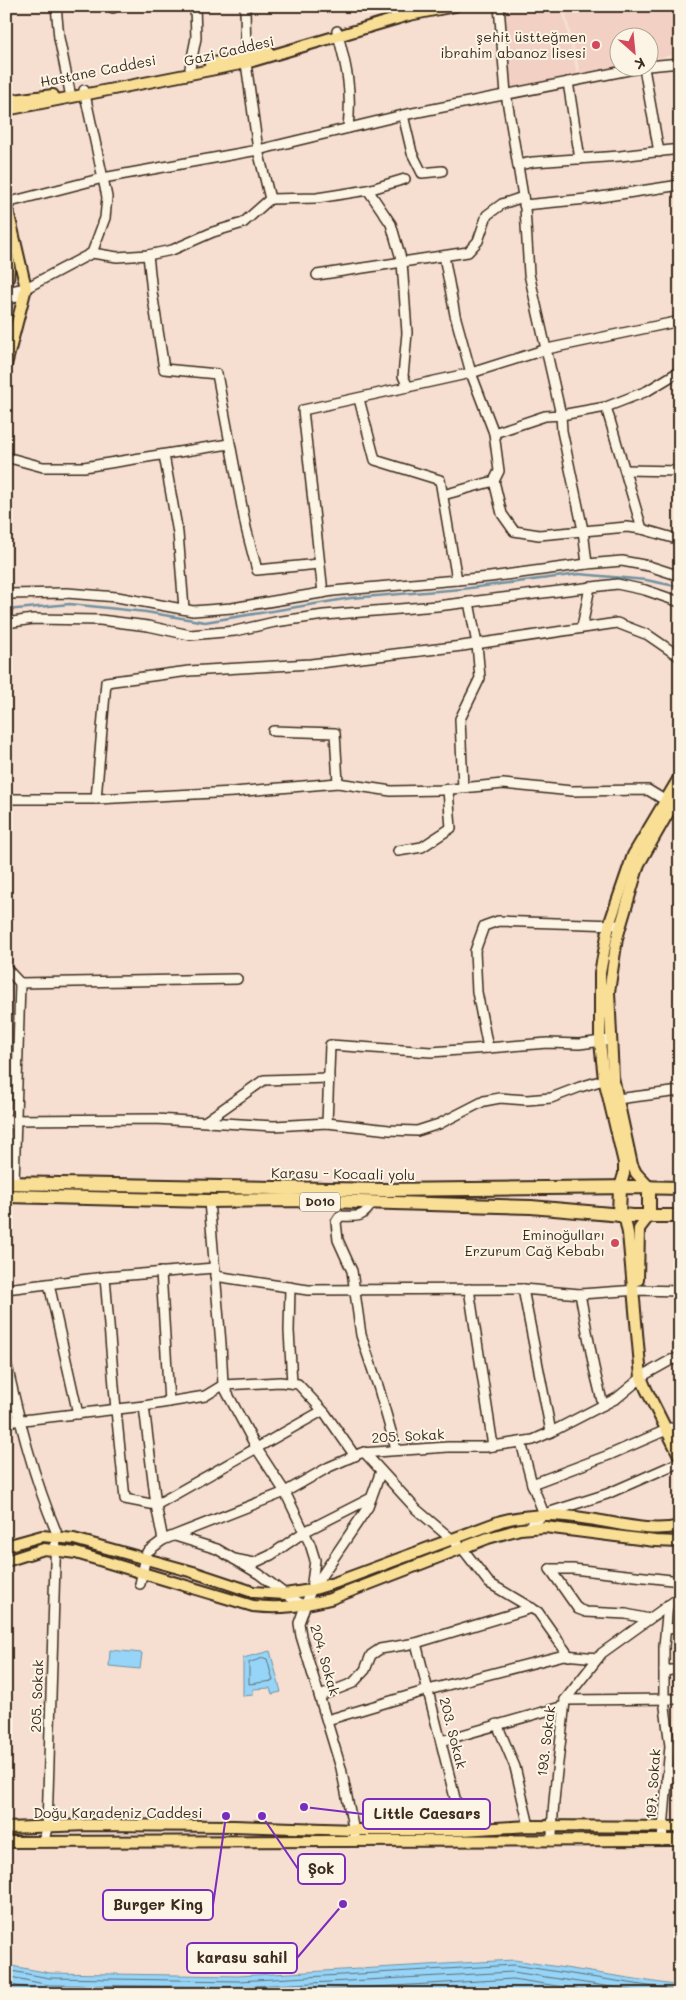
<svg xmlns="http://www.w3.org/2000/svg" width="686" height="2000" viewBox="0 0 686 2000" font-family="Mali,sans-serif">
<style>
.built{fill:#f2d0c3}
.water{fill:#96d5f8;stroke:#7291a1}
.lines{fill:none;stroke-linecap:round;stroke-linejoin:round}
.shore{stroke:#5f6e75;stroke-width:1}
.stream{stroke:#7291a1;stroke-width:2.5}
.minor-casing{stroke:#3b2a1e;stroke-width:12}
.major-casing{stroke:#3b2a1e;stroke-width:14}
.highway-casing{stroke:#3b2a1e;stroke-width:16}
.minor{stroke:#fcf5e5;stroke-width:9}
.major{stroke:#f9df96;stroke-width:10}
.highway{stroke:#f9df96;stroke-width:12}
.poi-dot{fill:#d1495b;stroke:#fcf5e5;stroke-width:2}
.labels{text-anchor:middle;stroke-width:4;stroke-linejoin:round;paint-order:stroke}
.shield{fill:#fcf5e5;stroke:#75675a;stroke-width:1}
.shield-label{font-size:12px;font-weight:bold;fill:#3b2a1e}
.poi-label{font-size:14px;fill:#3b2a1e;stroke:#fcf5e5;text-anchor:end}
.street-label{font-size:14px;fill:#3b2a1e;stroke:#fcf5e5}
.leader{fill:none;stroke:#7b2cbf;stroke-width:2}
.callout-dot{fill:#7b2cbf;stroke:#fcf5e5;stroke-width:2}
.callout{fill:#fcf5e5;stroke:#7b2cbf;stroke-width:2}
.callout-label{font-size:15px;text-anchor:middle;font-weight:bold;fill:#3b2a1e}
</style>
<rect width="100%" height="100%" fill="#f6dfd1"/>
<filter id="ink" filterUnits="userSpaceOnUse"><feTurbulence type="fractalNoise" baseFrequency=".02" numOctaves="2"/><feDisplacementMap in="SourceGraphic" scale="10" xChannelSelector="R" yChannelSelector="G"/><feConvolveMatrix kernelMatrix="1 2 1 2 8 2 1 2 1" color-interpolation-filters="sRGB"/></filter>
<g filter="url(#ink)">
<g class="built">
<polygon points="503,6 561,6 577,74 510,90"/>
<polygon points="564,6 680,6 680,53 649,60 648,38 618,38 618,67 581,75"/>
</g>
<g class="water">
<polygon points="110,1650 142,1653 140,1669 109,1666"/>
<polygon points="270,1651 281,1692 272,1694 270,1688 253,1689 253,1695 243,1696 243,1658"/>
<polygon points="514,1960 680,1986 680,1994 6,1994 6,1965 50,1973 238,1976"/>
</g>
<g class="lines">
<g class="shore">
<polygon points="264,1658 267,1659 273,1681 249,1684 249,1663"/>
<polyline points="6,1970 49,1978 238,1981 514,1965 680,1991"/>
<polyline points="6,1976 49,1985 238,1987 513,1972 657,1994"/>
<polyline points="6,1984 49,1992 160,1994"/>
<polyline points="258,1994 513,1979 607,1994"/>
</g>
<polyline class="stream" points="6,610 70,604 146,612 205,622 351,598 462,589 579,574 646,580 680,587"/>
<g class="minor-casing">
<g id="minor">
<polyline points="56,6 59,38 70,92"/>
<polyline points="394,6 395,14"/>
<polyline points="499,6 506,94 525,208 529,274 561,415 606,407 647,391 680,371"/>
<polyline points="113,8 113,6"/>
<path d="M337,31C347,68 352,90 348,128"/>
<polyline points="648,66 680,63"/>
<polyline points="190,68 196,38 195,6"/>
<polyline points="644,68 659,152"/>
<polyline points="568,82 580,159"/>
<polyline points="84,90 107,197 105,218 92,253"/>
<polyline points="403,115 412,153 422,173 442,171"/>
<polyline points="518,165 533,162 620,156 680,149"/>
<polyline points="368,190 391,224 402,262 407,333 403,376 408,387"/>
<polyline points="270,199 317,198 368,190 405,179"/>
<polyline points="6,203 103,178 258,150 403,115 639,68"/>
<polyline points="524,205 587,199 680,185"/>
<polyline points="148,255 152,292 164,369 217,374 246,528 257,570 319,564"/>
<polyline points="444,256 455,315 471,373 494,433"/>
<polyline points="317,275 468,252 478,241 487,215 502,204 523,197"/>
<polyline points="6,292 26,288 92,253 117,257 148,255 172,250 213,232 243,223 270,199 258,150 246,63 245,6"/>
<polyline points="6,300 24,295"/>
<polyline points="359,399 375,460 440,480 457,580"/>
<polyline points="606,407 642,529"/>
<polyline points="164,455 178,533 184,609"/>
<polyline points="6,457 43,467 84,467 229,444"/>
<polyline points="625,470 680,471"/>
<polyline points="494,481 502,514 514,531 539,535 627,527 642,529 680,540"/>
<polyline points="443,495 494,481 499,471 494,433 545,416 561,415 562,431 583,530 587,564"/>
<polyline points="323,593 303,410 471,373 547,349 680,321"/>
<polyline points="6,594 67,593 117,597 193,611 232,608 333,591 490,577 587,564 622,561 649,566 680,576"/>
<polyline points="6,623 33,619 100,620 148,626 190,635 235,631 275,622 324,615 437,606 617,584 645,590 680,602"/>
<polyline points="582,627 590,587"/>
<polyline points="273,731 335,733 338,783"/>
<polyline points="463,788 460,719 480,678 477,644 469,602"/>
<polyline points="6,799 96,799 234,792 338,783 391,791 441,790 503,784 572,791 648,790 671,804"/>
<polyline points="96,799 106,682 189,671 311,664 462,646 617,623 648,635 680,657"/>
<polyline points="398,851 422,847 451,828 448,790"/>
<polyline points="6,968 20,983"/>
<polyline points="610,1040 579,1044 547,1043 488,1048 477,992 475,951 484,926 498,921 616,925"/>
<polyline points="617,1099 680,1091"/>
<polyline points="6,1120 155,1119 274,1126 327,1123 389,1130 417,1131 439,1124 484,1101 500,1098 527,1100 551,1098 580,1087 610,1078"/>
<polyline points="206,1121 264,1080 329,1078"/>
<polyline points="327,1123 330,1045 431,1052 488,1048"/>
<polyline points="14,1183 20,983 237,979"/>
<polyline points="209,1201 221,1344 223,1385 257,1449 285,1492 310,1544 315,1560 311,1590 299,1623 301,1636 341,1768 355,1836"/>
<path d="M371,1204C363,1219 356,1216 340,1216L336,1222L338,1240L352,1271L361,1335L379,1389L396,1449"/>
<polyline points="161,1272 169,1402"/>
<polyline points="215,1276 308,1290 523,1289 580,1294 638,1290 680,1291"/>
<polyline points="105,1277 116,1410 125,1499 156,1505 163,1540"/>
<polyline points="49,1284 78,1414"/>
<polyline points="290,1287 289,1331 292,1383"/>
<polyline points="6,1289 105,1277 214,1268"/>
<polyline points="469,1289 493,1446"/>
<polyline points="523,1289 551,1432"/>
<polyline points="580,1294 594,1368 603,1405"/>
<path d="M6,1361C19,1419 33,1477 56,1531L47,1827L44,1842"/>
<polyline points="322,1411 156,1505 144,1406 205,1396 223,1385 280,1382 298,1384 325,1413 355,1456"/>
<polyline points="6,1422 144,1406"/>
<polyline points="521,1442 532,1484 544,1514"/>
<polyline points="364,1452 416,1509 462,1548 489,1583 538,1612 569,1656"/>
<polyline points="532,1484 609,1455 671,1428"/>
<polyline points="528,1528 544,1514 607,1494 680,1462"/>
<polyline points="175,1536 217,1549 259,1574 285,1594 305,1606"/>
<polyline points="234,1559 254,1563 271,1555 304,1532 371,1498"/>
<polyline points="550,1569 573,1569 680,1581"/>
<polyline points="550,1569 578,1609 586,1612 626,1614 649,1619"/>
<polyline points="140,1584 147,1552 163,1540 285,1492 329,1467 361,1453 448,1447 486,1447 533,1440 551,1432 617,1398 646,1374 671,1360 680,1358"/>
<polyline points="314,1587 368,1507 381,1471"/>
<polyline points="666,1629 680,1628"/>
<polyline points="416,1643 463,1830"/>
<polyline points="664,1671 680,1669"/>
<polyline points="320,1696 353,1683 365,1670 371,1655 380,1649 416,1643 532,1608"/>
<polyline points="565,1700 602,1653 680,1597"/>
<polyline points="327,1720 428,1690 564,1655 598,1658"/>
<polyline points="497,1724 515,1767 529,1826"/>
<polyline points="441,1741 564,1706"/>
<polyline points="667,1778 680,1777"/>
<path d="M552,1841C552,1794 561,1747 565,1700L680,1699"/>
<polyline points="662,1841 670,1746 664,1699 664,1646 668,1605"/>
</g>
</g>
<g class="major-casing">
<g id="major">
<polyline points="210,64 268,50"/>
<polyline points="6,101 53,95"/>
<polyline points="6,110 246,63 409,15 455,6"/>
<polyline points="6,202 26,288 6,365"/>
<path d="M6,240C9,257 11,270 6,287"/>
<polyline points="620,1187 624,1174 624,1163 604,1079 600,1042 600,973 609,925 633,855 680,776"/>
<polyline points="649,1187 636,1173 632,1165 613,1077 609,992 617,938 639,864 680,792"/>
<polyline points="619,1215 625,1219 628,1233 641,1377 646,1389 680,1457"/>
<polyline points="638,1280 639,1229 649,1216"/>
<path d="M6,1546L42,1536L74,1539L193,1572L253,1592L285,1594L311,1590L334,1583L501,1521C533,1513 557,1514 589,1519C618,1523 650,1533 680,1526"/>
<path d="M6,1561L44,1549L76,1553L253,1606C281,1609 302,1606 330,1599L488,1538L520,1529L545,1527L655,1541L680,1542"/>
<polyline points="6,1828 87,1825 234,1826 355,1830 463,1830 529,1826 680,1827"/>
<polyline points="6,1842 680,1840"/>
</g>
</g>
<g class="highway-casing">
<g id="highway">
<polyline points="6,1183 384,1190 633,1187 680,1188"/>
<polyline points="6,1196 209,1201 291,1200 531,1207 633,1216 680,1216"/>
<polyline points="619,1215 620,1187"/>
<polyline points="649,1216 649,1187"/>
</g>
</g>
<use href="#minor" class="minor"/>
<use href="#major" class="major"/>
<use href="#highway" class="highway"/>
</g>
</g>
<g class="poi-dot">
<circle cx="596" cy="45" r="5"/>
<circle cx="615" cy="1243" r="5"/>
</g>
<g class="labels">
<rect class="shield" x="300" y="1192.5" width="40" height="19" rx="4"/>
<g class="shield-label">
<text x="320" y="1206">D010</text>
</g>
<g class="poi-label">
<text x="586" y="42">şehit üstteğmen<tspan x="586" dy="16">ibrahim abanoz lisesi</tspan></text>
<text x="605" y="1240">Eminoğulları<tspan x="605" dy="16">Erzurum Cağ Kebabı</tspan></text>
</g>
<g class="street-label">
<text transform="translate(229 51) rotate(-13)" y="5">Gazi Caddesi</text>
<text transform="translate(98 71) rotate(-11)" y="5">Hastane Caddesi</text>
<text transform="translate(343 1174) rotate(1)" y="5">Karasu - Kocaali yolu</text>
<text transform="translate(408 1436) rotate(-3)" y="5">205. Sokak</text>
<text transform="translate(325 1660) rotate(74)" y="5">204. Sokak</text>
<text transform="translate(37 1696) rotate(-88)" y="5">205. Sokak</text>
<text transform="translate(453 1733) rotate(76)" y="5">203. Sokak</text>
<text transform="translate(546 1741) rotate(-83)" y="5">193. Sokak</text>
<text transform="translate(653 1784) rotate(-86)" y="5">197. Sokak</text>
<text x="118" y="1818">Doğu Karadeniz Caddesi</text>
</g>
</g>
<path class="leader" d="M304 1807L363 1814M262 1816L298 1869M226 1816L213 1905M343 1904L297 1958"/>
<g class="callout-dot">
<circle cx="304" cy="1807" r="5"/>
<circle cx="262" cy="1816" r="5"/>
<circle cx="226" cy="1816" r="5"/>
<circle cx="343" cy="1904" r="5"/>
</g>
<g class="callout">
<rect x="363" y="1799" width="127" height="30" rx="5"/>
<rect x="298" y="1854" width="47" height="30" rx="5"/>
<rect x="103" y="1890" width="110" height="30" rx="5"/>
<rect x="187" y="1943" width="110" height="30" rx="5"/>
</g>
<g class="callout-label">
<text x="427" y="1819">Little Caesars</text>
<text x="321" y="1874">Şok</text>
<text x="158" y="1910">Burger King</text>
<text x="242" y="1963">karasu sahil</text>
</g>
<rect width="686" height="2000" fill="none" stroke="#fcf5e5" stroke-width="25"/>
<rect x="12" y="12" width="661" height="1975" fill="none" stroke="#3b2a1e" stroke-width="2" filter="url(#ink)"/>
<g transform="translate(634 52) rotate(153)"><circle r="24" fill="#fcf5e5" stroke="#afa495"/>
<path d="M0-4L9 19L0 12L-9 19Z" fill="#d1495b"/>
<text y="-8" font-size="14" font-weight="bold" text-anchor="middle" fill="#3b2a1e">K</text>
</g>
</svg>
